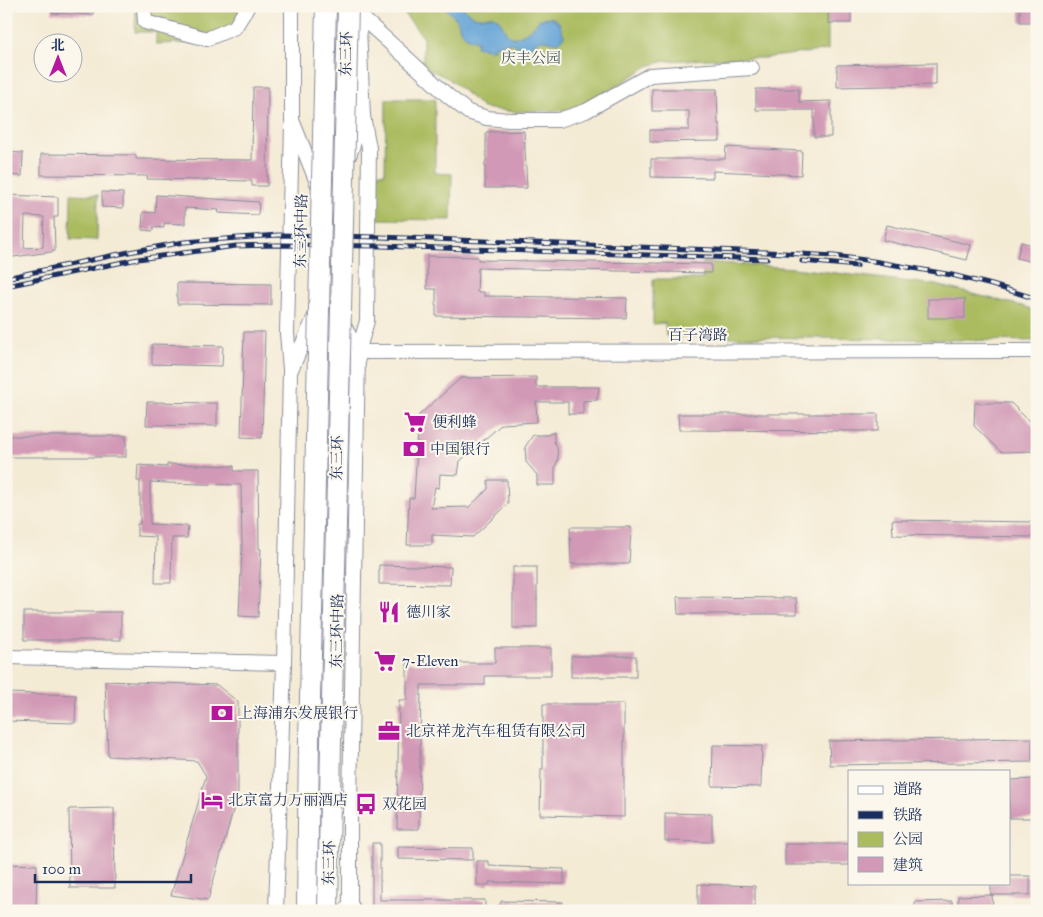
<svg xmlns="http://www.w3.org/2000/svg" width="1043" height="917" viewBox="0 0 1043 917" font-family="'IM FELL Great Primer','Noto Serif SC',serif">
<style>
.green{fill:#abbc60;stroke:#63765f}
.water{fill:#62a2d5;stroke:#3e689a}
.building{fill:#d199b5;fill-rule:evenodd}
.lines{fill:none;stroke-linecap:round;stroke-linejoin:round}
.minor-casing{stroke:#888d9a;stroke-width:16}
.highway-casing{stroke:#888d9a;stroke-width:22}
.minor{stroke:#fff;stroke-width:14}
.highway{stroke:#fff;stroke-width:20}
.rail-casing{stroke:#1b2f5e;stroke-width:5}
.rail{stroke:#fbf7ec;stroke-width:3;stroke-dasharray:9;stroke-linecap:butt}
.highway-bridge-casing{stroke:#888d9a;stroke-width:22;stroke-linecap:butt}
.highway-bridge{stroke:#fff;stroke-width:20}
.labels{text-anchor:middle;stroke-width:4;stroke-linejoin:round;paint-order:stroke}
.street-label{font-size:15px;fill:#1b2f5e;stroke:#fbf7ec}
.park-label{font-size:15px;fill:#46595f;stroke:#fbf7ec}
.poi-label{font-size:15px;fill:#1b2f5e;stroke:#fbf7ec;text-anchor:start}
</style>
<rect width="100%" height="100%" fill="#fbf7ec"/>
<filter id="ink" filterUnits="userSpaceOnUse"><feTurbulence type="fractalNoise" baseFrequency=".02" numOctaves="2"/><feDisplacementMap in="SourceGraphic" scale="10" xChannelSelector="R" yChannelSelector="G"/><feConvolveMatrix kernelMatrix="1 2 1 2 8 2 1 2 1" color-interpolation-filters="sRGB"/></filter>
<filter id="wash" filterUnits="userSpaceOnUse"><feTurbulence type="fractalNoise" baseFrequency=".0096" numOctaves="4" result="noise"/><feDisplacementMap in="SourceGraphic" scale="20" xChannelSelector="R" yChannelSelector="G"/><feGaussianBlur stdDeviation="1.12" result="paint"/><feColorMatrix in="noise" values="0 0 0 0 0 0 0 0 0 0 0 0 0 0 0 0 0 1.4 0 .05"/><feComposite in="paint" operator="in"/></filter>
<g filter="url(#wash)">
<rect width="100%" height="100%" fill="#f4ebd5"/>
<g class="green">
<polygon points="136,6 253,6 225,42 156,44 156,32 135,32"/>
<polygon points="397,6 828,6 828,50 764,58 733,58 665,61 648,66 592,102 566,110 515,112 483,108 448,78 423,67 423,37 399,7"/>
<polygon points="386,99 435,99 435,173 452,174 451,220 375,219 376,173 385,173"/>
<polygon points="71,194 98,195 97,240 70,239"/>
<polygon points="703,262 794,268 936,285 1022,306 1037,311 1037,341 666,336 665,323 653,324 653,279 703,279"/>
</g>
<path class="water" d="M444,6H463C466,13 475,18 483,17C487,17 490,14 495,17C503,21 504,33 512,38C525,35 532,29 540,19L543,20V18L547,17V19H548L549,17L553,18L552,20H553L555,18L557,21L556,22H559L564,36L560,41L556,43C547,40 542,38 534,44C531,46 531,48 527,49C521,50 516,43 509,43C503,42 499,46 494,46L493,50L476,46L477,41C470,39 464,37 460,29C459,26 459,24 458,21C454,15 447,12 444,6Z"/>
<g id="blocks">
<g class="building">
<polygon points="53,6 94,6 93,15 52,13"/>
<rect x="828" y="6" width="23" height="17"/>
<rect x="1020" y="6" width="17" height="16"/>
<polygon points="936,63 936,85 837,87 837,65"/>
<polygon points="253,87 268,87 267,186 252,186 252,181 147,179 148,176 41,175 41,154 136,155 136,159 252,160"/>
<polygon points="652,89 717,89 718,124 720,124 720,141 650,142 650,130 689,130 689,111 652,111"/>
<polygon points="756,89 799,89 799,102 831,101 831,137 814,137 814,110 756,110"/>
<polygon points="524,131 527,188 485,188 485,162 486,162 486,132"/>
<polygon points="726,147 802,151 801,175 713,171 713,178 651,177 651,159 725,159"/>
<polygon points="6,152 23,153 22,176 6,175"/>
<polygon points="102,192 123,193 123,208 102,207"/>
<path d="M6,195L58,197V217H54L55,251L51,252L6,258ZM25,216L44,217L43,247L24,248Z"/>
<polygon points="156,195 259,202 258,215 218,213 219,210 185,208 185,224 164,223 164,228 153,227 153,231 142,230 143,212 155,213"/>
<polygon points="887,225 971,245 967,260 883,240"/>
<polygon points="1021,242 1037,246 1037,263 1017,258"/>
<polygon points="427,256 478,257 478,260 711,264 711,273 478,268 477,292 484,292 484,296 627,298 626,318 436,316 436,289 427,289"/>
<polygon points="177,283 271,284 271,305 177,304"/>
<rect x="928" y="299" width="37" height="19"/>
<polygon points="244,332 265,332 262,438 241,437"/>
<polygon points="152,344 223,346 222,366 152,364"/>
<polygon points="536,377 536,387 599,387 597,400 583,401 583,414 568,414 568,402 536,402 537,422 502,424 460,461 458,475 440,474 439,488 435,487 431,508 469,507 488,489 488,480 507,480 508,504 473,537 432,535 432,545 407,545 409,498 414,498 419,415 461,378"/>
<polygon points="147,402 217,403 217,426 146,425"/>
<polygon points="975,403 1011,403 1036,428 1036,451 1001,452 974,426"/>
<polygon points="678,414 878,414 878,431 679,430"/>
<polygon points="554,432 554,442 557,447 558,459 555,468 555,485 537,485 537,475 526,462 525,447 533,435 547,435"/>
<rect x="6" y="436" width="120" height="21"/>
<polygon points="167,464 234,466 234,471 258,471 259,549 261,549 258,617 239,616 242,548 241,485 167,483 150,482 150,524 188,526 187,538 172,538 171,583 155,583 156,537 137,536 137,524 140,524 140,481 137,481 138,465 167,467"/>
<polygon points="892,520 1037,522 1037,537 893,535"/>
<polygon points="570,527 631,527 629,564 571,564"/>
<polygon points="379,565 451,567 450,585 379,584"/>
<rect x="513" y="567" width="24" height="61"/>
<polygon points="677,597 796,598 797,614 678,614"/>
<rect x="24" y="612" width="97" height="28"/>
<polygon points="495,648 551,648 551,676 485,676 485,685 421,685 419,829 397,829 399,700 407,700 407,663 495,663"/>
<rect x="571" y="656" width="65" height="21"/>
<polygon points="105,681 217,685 238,702 238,793 208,900 171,895 206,776 197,761 108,756"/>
<polygon points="6,693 76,695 75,723 6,721"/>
<polygon points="543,704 624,704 624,817 540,815 541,769 543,769"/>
<polygon points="1032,738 1032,762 830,765 829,741"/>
<polygon points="713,745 762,746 761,787 712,786"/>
<polygon points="1035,779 1036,818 1009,818 1009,780"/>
<polygon points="114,808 115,888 70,888 69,809"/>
<polygon points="665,813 712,814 712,842 665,841"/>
<polygon points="372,843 380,843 380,900 485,900 485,911 372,911"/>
<rect x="785" y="844" width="64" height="21"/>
<polygon points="398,847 473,848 473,860 398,859"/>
<polygon points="477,861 489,861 489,866 564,869 564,884 489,882 489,885 477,885"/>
<polygon points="6,864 37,865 36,910 6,909"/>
<polygon points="1009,876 1030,876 1030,895 991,895 991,883 1009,883"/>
<polygon points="698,884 755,886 755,911 698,911"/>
<polygon points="992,895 993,907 958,908 958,896"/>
<polygon points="501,901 563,902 563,911 500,911"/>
<polygon points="952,901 953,911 915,911 915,902"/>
</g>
</g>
</g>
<g filter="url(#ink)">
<use href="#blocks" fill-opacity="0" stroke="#888d9a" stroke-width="1"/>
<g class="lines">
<g class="minor-casing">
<g id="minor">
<polyline points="144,6 145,22 207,39 235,27 248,6"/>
<polyline points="292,6 292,120 318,185"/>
<polyline points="359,15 409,60 447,95 468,112 487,118 509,120 559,120 586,111 650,75 752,68"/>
<polyline points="363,116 369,148 367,321 358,352 1037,351"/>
<polyline points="349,156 363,116 358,6"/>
<polyline points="342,322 358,352 350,804 350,911"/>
<polyline points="290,369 287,333 292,126"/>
<polyline points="6,657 284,663"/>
<polyline points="276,911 284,663 290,372 316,314"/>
</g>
</g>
<g class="highway-casing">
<g id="highway">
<polyline points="307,911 309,742"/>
<polyline points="328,911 331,741"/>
<polyline points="349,911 350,909"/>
</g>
</g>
<use href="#minor" class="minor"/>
<use href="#highway" class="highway"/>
<g class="rail-casing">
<g id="rail">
<polyline points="802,261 857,266"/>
<polyline points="6,278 129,252 184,242 278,235 380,237 767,252 834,256 873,261 952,275 992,285 1037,299"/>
<polyline points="6,286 138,259 236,246 277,245 381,246 767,259"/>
</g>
</g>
<use href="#rail" class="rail"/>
<g class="highway-bridge-casing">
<g id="highway-bridge">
<polyline points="331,741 348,6"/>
<polyline points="309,742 326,6"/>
</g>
</g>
<use href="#highway-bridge" class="highway-bridge"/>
</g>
</g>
<defs>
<g id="supermarket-bare" transform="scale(1.725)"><path d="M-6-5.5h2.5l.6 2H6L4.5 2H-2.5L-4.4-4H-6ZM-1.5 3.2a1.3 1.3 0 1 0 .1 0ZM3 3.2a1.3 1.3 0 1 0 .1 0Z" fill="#b5179e" stroke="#fbf7ec" stroke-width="2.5" paint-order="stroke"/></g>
<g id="bank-bare" transform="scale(1.725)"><path d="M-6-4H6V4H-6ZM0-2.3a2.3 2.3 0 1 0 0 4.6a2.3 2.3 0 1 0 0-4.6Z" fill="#b5179e" stroke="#fbf7ec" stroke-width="2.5" paint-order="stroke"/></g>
<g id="restaurant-bare" transform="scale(1.725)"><path d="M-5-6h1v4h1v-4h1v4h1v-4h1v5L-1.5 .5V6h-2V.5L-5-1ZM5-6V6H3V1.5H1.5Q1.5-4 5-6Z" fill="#b5179e" stroke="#fbf7ec" stroke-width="2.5" paint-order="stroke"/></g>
<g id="office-bare" transform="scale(1.725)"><path d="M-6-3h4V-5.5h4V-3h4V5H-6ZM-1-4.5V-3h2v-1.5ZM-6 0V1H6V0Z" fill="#b5179e" stroke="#fbf7ec" stroke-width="2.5" paint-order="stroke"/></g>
<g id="hotel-bare" transform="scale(1.725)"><path d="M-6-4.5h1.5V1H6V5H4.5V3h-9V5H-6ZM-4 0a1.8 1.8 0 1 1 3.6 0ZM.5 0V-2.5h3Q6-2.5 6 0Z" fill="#b5179e" stroke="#fbf7ec" stroke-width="2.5" paint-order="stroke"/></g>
<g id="bus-bare" transform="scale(1.725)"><path d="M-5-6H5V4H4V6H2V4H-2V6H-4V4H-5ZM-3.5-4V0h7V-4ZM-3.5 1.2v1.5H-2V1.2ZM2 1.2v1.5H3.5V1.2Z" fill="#b5179e" stroke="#fbf7ec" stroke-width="2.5" paint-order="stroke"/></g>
</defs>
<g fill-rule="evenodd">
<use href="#supermarket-bare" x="415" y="422"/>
<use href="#bank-bare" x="414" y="449"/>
<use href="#restaurant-bare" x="389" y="612"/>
<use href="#supermarket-bare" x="385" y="661"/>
<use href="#bank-bare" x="222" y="713"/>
<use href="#office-bare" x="389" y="731"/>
<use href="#hotel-bare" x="212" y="800"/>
<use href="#bus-bare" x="366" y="804"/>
</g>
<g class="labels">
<g class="street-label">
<text transform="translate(346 54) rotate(-89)" y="5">东三环</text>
<text transform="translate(301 231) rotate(-89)" y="5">东三环中路</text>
<text x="698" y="340">百子湾路</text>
<text transform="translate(337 458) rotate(-89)" y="5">东三环</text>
<text transform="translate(337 631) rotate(-89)" y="5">东三环中路</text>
<text transform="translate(329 863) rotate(-89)" y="5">东三环</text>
</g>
<g class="park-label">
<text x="531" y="63">庆丰公园</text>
</g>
<g class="poi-label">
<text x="432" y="427">便利蜂</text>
<text x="430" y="454">中国银行</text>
<text x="406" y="617">德川家</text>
<text x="402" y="666">7-Eleven</text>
<text x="238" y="718">上海浦东发展银行</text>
<text x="406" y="736">北京祥龙汽车租赁有限公司</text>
<text x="228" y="805">北京富力万丽酒店</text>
<text x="382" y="809">双花园</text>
</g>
</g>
<rect width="1043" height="917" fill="none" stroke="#fbf7ec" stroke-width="25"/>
<rect x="848" y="770" width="162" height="115" fill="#fbf7ec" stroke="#a1a7b3"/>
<rect x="858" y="786" width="25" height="8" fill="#ffffff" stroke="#a1a7b3"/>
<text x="893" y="794" font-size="15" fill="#1b2f5e">道路</text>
<rect x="858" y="811" width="25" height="8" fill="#1b2f5e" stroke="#a1a7b3"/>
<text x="893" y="820" font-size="15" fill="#1b2f5e">铁路</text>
<rect x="858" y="832" width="25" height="15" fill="#abbc60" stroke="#a1a7b3"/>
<text x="893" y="844" font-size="15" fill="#1b2f5e">公园</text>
<rect x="858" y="857" width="25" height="15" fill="#d199b5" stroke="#a1a7b3"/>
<text x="893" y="870" font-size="15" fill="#1b2f5e">建筑</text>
<g transform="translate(58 58)"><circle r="24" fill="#fbf7ec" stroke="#a1a7b3"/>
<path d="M0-4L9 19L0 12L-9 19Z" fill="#b5179e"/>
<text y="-8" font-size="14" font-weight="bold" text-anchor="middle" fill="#1b2f5e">北</text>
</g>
<path d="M35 874v8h156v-8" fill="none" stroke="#1b2f5e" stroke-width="2.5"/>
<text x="42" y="874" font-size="15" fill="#1b2f5e" stroke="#fbf7ec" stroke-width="4" paint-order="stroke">100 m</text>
</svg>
